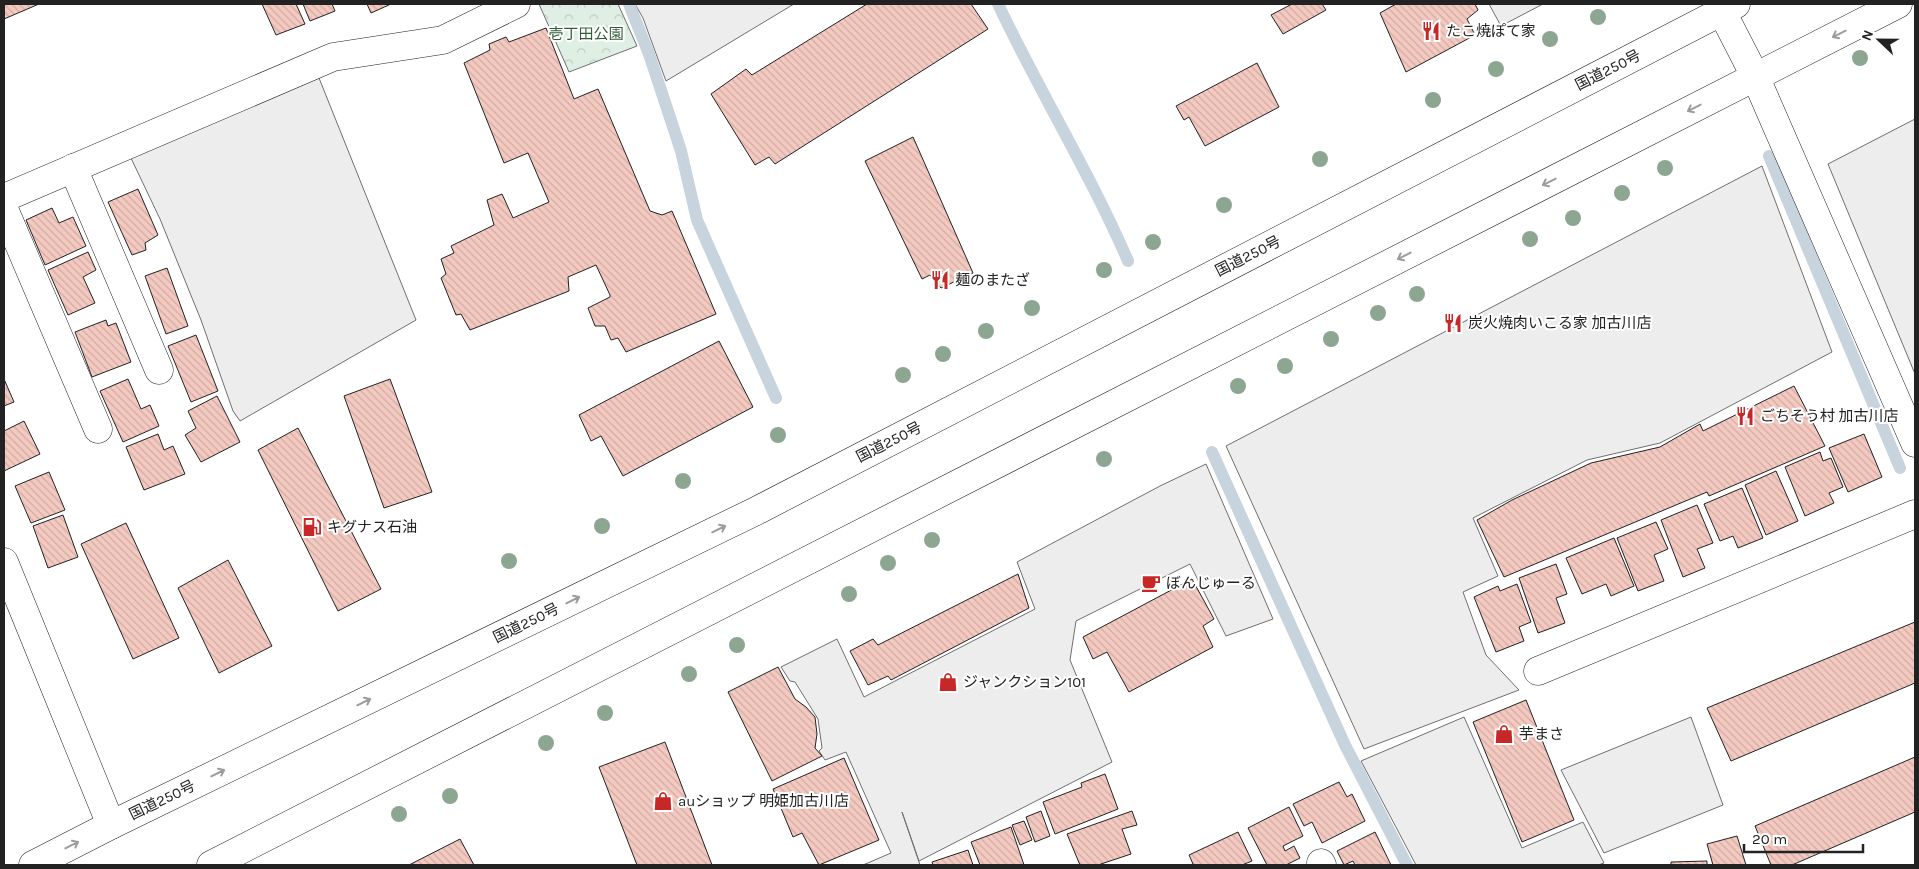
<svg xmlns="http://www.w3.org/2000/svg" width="1919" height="869" viewBox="0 0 1919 869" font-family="Karla,'Noto Sans JP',sans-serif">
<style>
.forest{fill:url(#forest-crowns);stroke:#6f6f6f}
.parking{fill:#ededed;stroke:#6f6f6f}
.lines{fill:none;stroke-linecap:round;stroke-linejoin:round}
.stream{stroke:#c7d3dd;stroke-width:12}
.building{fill:url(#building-back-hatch);stroke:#222}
.minor-casing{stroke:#222;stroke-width:29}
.trunk-casing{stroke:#222;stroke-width:29}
.minor{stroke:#fff;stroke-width:28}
.trunk{stroke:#fff;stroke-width:28}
.tree{fill:#8da692}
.oneway{stroke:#9c9c9c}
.labels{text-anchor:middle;stroke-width:4;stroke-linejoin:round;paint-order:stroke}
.poi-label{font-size:15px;fill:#222;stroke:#fff;text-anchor:start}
.park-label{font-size:15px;fill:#2f5e38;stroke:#fff}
.street-label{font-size:15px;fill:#222;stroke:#fff}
</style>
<defs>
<pattern id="forest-crowns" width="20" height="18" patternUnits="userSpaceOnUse" patternTransform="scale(1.25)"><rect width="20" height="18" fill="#e0efe3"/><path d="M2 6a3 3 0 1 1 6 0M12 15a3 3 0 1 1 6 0" fill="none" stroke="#c0cdc2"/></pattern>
<pattern id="building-back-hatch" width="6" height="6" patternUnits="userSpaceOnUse" patternTransform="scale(1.25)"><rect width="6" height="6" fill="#f3c9c0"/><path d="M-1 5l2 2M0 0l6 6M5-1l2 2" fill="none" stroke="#d0aca5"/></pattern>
</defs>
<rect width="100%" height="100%" fill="#fff"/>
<polygon class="forest" points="539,4 618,4 637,46 569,72"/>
<g class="parking">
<polygon points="635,4 794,4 666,81 643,18"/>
<polygon points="1489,4 1543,4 1501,26"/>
<polygon points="317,73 416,320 240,421 233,411 201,320 160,219 130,156"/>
<polygon points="1915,119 1915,374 1828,164"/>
<polygon points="1762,166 1832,352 1660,443 1587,460 1473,518 1498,576 1463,592 1486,655 1519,690 1364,749 1226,446"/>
<polygon points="1206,464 1273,619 1226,636 1190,564 1076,621 1070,660 1112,762 919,861 902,812 920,865 863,865 891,853 846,752 825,760 819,751 822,748 818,719 795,682 790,681 781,667 837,639 864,697 1035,609 1017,562 1160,486"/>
<polygon points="1464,717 1522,848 1583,822 1604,863 1598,865 1416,865 1361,761"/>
<polygon points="1691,717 1723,805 1604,853 1561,770"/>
</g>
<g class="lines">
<g class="stream">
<polyline points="629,4 649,54 681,151 697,220 776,398"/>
<path d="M998,4C1039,91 1090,173 1128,261"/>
<polyline points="1769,156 1900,468"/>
<polyline points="1212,452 1345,745 1407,865"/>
</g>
</g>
<g class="building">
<polygon points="4,4 39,4 4,19"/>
<polygon points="262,4 296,4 305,24 276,35"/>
<polygon points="303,4 332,4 335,11 310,21"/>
<polygon points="367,4 391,4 371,13"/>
<polygon points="867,4 971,4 988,29 775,164 769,157 755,165 711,94 746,69 752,75"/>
<polygon points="1292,4 1322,4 1326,10 1283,34 1271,15"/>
<polygon points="1396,4 1475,4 1478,10 1467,19 1475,35 1406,72 1380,13"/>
<polygon points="546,28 574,99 598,89 650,211 662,215 672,211 716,314 626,352 618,338 611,340 605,326 595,326 588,308 610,297 610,295 596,265 568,277 569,291 470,330 461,314 456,315 441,278 446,274 441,259 454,253 451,246 494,225 487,200 502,194 513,218 549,202 528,153 504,163 464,63 490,50 489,44 506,37 509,42"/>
<polygon points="1257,63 1279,107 1205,146 1189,117 1184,120 1176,106"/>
<polygon points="913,137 973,273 941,288 930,275 922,279 865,161"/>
<polygon points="138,189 158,235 145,243 146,250 132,255 108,202"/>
<polygon points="52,208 59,223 73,217 86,246 45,265 26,220"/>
<polygon points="88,252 96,270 83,277 95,303 68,315 48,270"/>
<polygon points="167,268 188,326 166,334 145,276"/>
<polygon points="106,320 108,326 116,323 131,362 92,377 75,332"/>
<polygon points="196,335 218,391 191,402 168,346"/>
<polygon points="719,341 753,407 623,476 601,436 591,441 579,415"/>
<polygon points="4,379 14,402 4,406"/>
<polygon points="128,379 141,409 150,405 159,426 123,442 100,391"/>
<polygon points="390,379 432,492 384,508 344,396"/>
<polygon points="1794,386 1825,446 1709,496 1707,492 1504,577 1477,520 1512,500 1591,463 1660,447 1700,424 1703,431"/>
<polygon points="217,396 240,442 201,462 185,435 196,428 188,411"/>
<polygon points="24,421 40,454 4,471 4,431"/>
<polygon points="298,428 381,589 338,611 258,450"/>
<polygon points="158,434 164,450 173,446 185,474 144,490 126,447"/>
<polygon points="1864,434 1882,477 1848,492 1829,448"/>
<polygon points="1820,452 1823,461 1831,458 1843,487 1829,493 1834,503 1805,516 1785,467"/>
<polygon points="1776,471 1798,521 1766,535 1745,485"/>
<polygon points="49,472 65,510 31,523 15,486"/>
<polygon points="1742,488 1763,538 1738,548 1733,536 1720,541 1704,504"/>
<polygon points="1697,505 1713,543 1697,549 1705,568 1683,577 1661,520"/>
<polygon points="63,515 78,557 48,568 33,526"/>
<polygon points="1656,522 1668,549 1654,555 1664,581 1638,591 1617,538"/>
<polygon points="126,523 179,638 133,659 81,544"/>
<polygon points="1614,538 1634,586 1611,596 1606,584 1582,594 1566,558"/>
<polygon points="228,560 272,646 219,673 178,588"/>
<polygon points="1556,564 1567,594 1556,598 1565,623 1538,633 1519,578"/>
<polygon points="1018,574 1029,608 891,680 888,676 868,685 850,651 873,639 878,645"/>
<polygon points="1192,579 1214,619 1203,626 1213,647 1129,692 1107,652 1093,659 1083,637"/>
<polygon points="1517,584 1531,622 1519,627 1524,641 1496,652 1474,597 1498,586 1500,591"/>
<polygon points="1915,622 1915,683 1731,761 1707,708"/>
<polygon points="778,667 795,699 806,707 815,717 817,734 815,748 822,756 772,781 728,692"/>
<polygon points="1526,700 1574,820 1522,842 1473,722"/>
<polygon points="665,742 712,865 637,865 599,767"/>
<polygon points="1915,757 1915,812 1792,865 1771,865 1755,826"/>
<polygon points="844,758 879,840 819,865 802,833 793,837 773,789"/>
<polygon points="1105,774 1118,809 1055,834 1043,802 1082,787 1081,783"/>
<polygon points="1339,782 1347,797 1352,794 1365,821 1322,843 1312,822 1304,826 1293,804"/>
<polygon points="1289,807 1303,836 1283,846 1285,851 1294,846 1300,858 1286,865 1267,865 1248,828"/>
<polygon points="1041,811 1050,836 1035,842 1026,817"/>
<polygon points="1132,811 1137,825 1122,829 1131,854 1098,865 1080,865 1067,834"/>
<polygon points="1024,821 1032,840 1020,845 1012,825"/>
<polygon points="1011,827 1024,865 980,865 971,842"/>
<polygon points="1238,832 1252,861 1242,865 1190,865 1193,864 1189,855"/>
<polygon points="1375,832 1391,865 1355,865 1353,861 1344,865 1337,851"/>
<polygon points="1737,836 1746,865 1751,865 1713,865 1707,844"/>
<polygon points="460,839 474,865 409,865"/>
<polygon points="968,850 973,865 933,865 932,862"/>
<polygon points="1707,861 1707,865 1671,865 1671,862"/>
</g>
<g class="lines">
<g class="minor-casing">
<g id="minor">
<polyline points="1718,4 1755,76 1915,443"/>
<polyline points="73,168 159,370"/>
<polyline points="4,198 333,57 443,40 516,4"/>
<polyline points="4,209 98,429"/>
<polyline points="4,562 111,825"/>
<polyline points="1538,671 1915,514"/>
<polyline points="1321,863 1322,865"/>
</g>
</g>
<g class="trunk-casing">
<g id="trunk">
<polyline points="33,865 111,825 758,510 1736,4"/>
<polyline points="211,865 1898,4"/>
</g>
</g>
<use href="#minor" class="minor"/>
<use href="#trunk" class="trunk"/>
</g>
<g class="tree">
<circle cx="1598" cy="17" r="8"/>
<circle cx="1550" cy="39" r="8"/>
<circle cx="1860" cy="58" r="8"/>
<circle cx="1496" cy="69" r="8"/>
<circle cx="1433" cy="100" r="8"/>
<circle cx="1320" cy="159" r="8"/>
<circle cx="1665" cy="168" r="8"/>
<circle cx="1622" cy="193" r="8"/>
<circle cx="1224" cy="205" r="8"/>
<circle cx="1573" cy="218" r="8"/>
<circle cx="1530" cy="239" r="8"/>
<circle cx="1153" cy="242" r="8"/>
<circle cx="1104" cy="270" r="8"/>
<circle cx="1417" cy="294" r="8"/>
<circle cx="1032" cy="308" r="8"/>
<circle cx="1378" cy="313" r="8"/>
<circle cx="986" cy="331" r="8"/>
<circle cx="1331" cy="339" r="8"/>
<circle cx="943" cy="354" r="8"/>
<circle cx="1285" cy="366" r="8"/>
<circle cx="903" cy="375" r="8"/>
<circle cx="1238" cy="386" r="8"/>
<circle cx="778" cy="435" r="8"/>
<circle cx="1104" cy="459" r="8"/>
<circle cx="683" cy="481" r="8"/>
<circle cx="602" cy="526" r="8"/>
<circle cx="932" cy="540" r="8"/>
<circle cx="509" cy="561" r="8"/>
<circle cx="888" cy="563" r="8"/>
<circle cx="849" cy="594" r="8"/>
<circle cx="737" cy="645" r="8"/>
<circle cx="689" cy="674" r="8"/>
<circle cx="605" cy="713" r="8"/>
<circle cx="546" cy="743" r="8"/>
<circle cx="450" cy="796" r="8"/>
<circle cx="399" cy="814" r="8"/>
</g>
<defs><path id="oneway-shaft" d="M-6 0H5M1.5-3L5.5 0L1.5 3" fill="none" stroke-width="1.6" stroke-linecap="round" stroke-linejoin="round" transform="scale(1.25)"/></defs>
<g class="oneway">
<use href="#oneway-shaft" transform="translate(1839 34) rotate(153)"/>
<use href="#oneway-shaft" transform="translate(1694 108) rotate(153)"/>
<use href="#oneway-shaft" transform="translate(1549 182) rotate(153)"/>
<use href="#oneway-shaft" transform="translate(1404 256) rotate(153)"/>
<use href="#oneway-shaft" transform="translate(719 529) rotate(-26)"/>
<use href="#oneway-shaft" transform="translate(573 600) rotate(-26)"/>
<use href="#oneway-shaft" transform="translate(364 702) rotate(-26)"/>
<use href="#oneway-shaft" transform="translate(218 773) rotate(-26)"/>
<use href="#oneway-shaft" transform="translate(72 845) rotate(-27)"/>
</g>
<defs>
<g id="restaurant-bare" transform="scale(1.5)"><path d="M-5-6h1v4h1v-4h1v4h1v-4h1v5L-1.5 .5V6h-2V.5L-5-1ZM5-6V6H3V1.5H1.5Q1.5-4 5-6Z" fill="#c62828" stroke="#fff" stroke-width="2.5" paint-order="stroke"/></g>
<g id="fuel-bare" transform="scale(1.5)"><path d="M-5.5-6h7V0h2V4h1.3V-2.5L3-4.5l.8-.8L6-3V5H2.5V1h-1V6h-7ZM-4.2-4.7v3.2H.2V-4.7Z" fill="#c62828" stroke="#fff" stroke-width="2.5" paint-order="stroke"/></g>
<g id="cafe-bare" transform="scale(1.5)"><path d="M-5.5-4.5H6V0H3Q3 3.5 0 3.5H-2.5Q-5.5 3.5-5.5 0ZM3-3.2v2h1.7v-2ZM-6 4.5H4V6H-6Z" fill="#c62828" stroke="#fff" stroke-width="2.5" paint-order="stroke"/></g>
<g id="shop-bare" transform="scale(1.5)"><path d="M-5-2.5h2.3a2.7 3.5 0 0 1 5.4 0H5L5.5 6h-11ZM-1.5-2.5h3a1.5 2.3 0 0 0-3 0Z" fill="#c62828" stroke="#fff" stroke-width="2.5" paint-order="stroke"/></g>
</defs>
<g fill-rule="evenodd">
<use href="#restaurant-bare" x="1431" y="31"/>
<use href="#restaurant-bare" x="940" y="280"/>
<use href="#restaurant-bare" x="1453" y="323"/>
<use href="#restaurant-bare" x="1745" y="416"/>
<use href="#fuel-bare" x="312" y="527"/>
<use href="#cafe-bare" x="1151" y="583"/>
<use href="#shop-bare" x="948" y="682"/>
<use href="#shop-bare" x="1504" y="734"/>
<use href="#shop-bare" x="663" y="801"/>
</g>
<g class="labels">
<g class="poi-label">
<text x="1446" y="36">たこ焼ぽて家</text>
<text x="955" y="285">麺のまたざ</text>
<text x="1468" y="328">炭火焼肉いこる家 加古川店</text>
<text x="1760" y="421">ごちそう村 加古川店</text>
<text x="327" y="532">キグナス石油</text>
<text x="1166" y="588">ぼんじゅーる</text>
<text x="963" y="687">ジャンクション101</text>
<text x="1519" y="739">芋まさ</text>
<text x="678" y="806">auショップ 明姫加古川店</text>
</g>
<g class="park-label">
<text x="586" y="39">壱丁田公園</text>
</g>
<g class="street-label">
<text transform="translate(1608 70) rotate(-27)" y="5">国道250号</text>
<text transform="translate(1248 256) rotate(-27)" y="5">国道250号</text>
<text transform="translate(889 442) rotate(-27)" y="5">国道250号</text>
<text transform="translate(526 623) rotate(-26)" y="5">国道250号</text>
<text transform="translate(162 800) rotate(-26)" y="5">国道250号</text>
</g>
</g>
<rect width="1919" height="869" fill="none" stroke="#222222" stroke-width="10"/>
<g transform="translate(1879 40) rotate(292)" stroke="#ffffff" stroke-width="4" paint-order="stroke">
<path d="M0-4L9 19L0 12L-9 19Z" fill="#222222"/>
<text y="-8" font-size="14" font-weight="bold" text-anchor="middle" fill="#222222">N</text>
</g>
<path d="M1744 844v8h119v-8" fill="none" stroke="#222222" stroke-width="2.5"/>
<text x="1752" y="844" font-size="15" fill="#222222" stroke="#ffffff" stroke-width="4" paint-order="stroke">20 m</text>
</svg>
